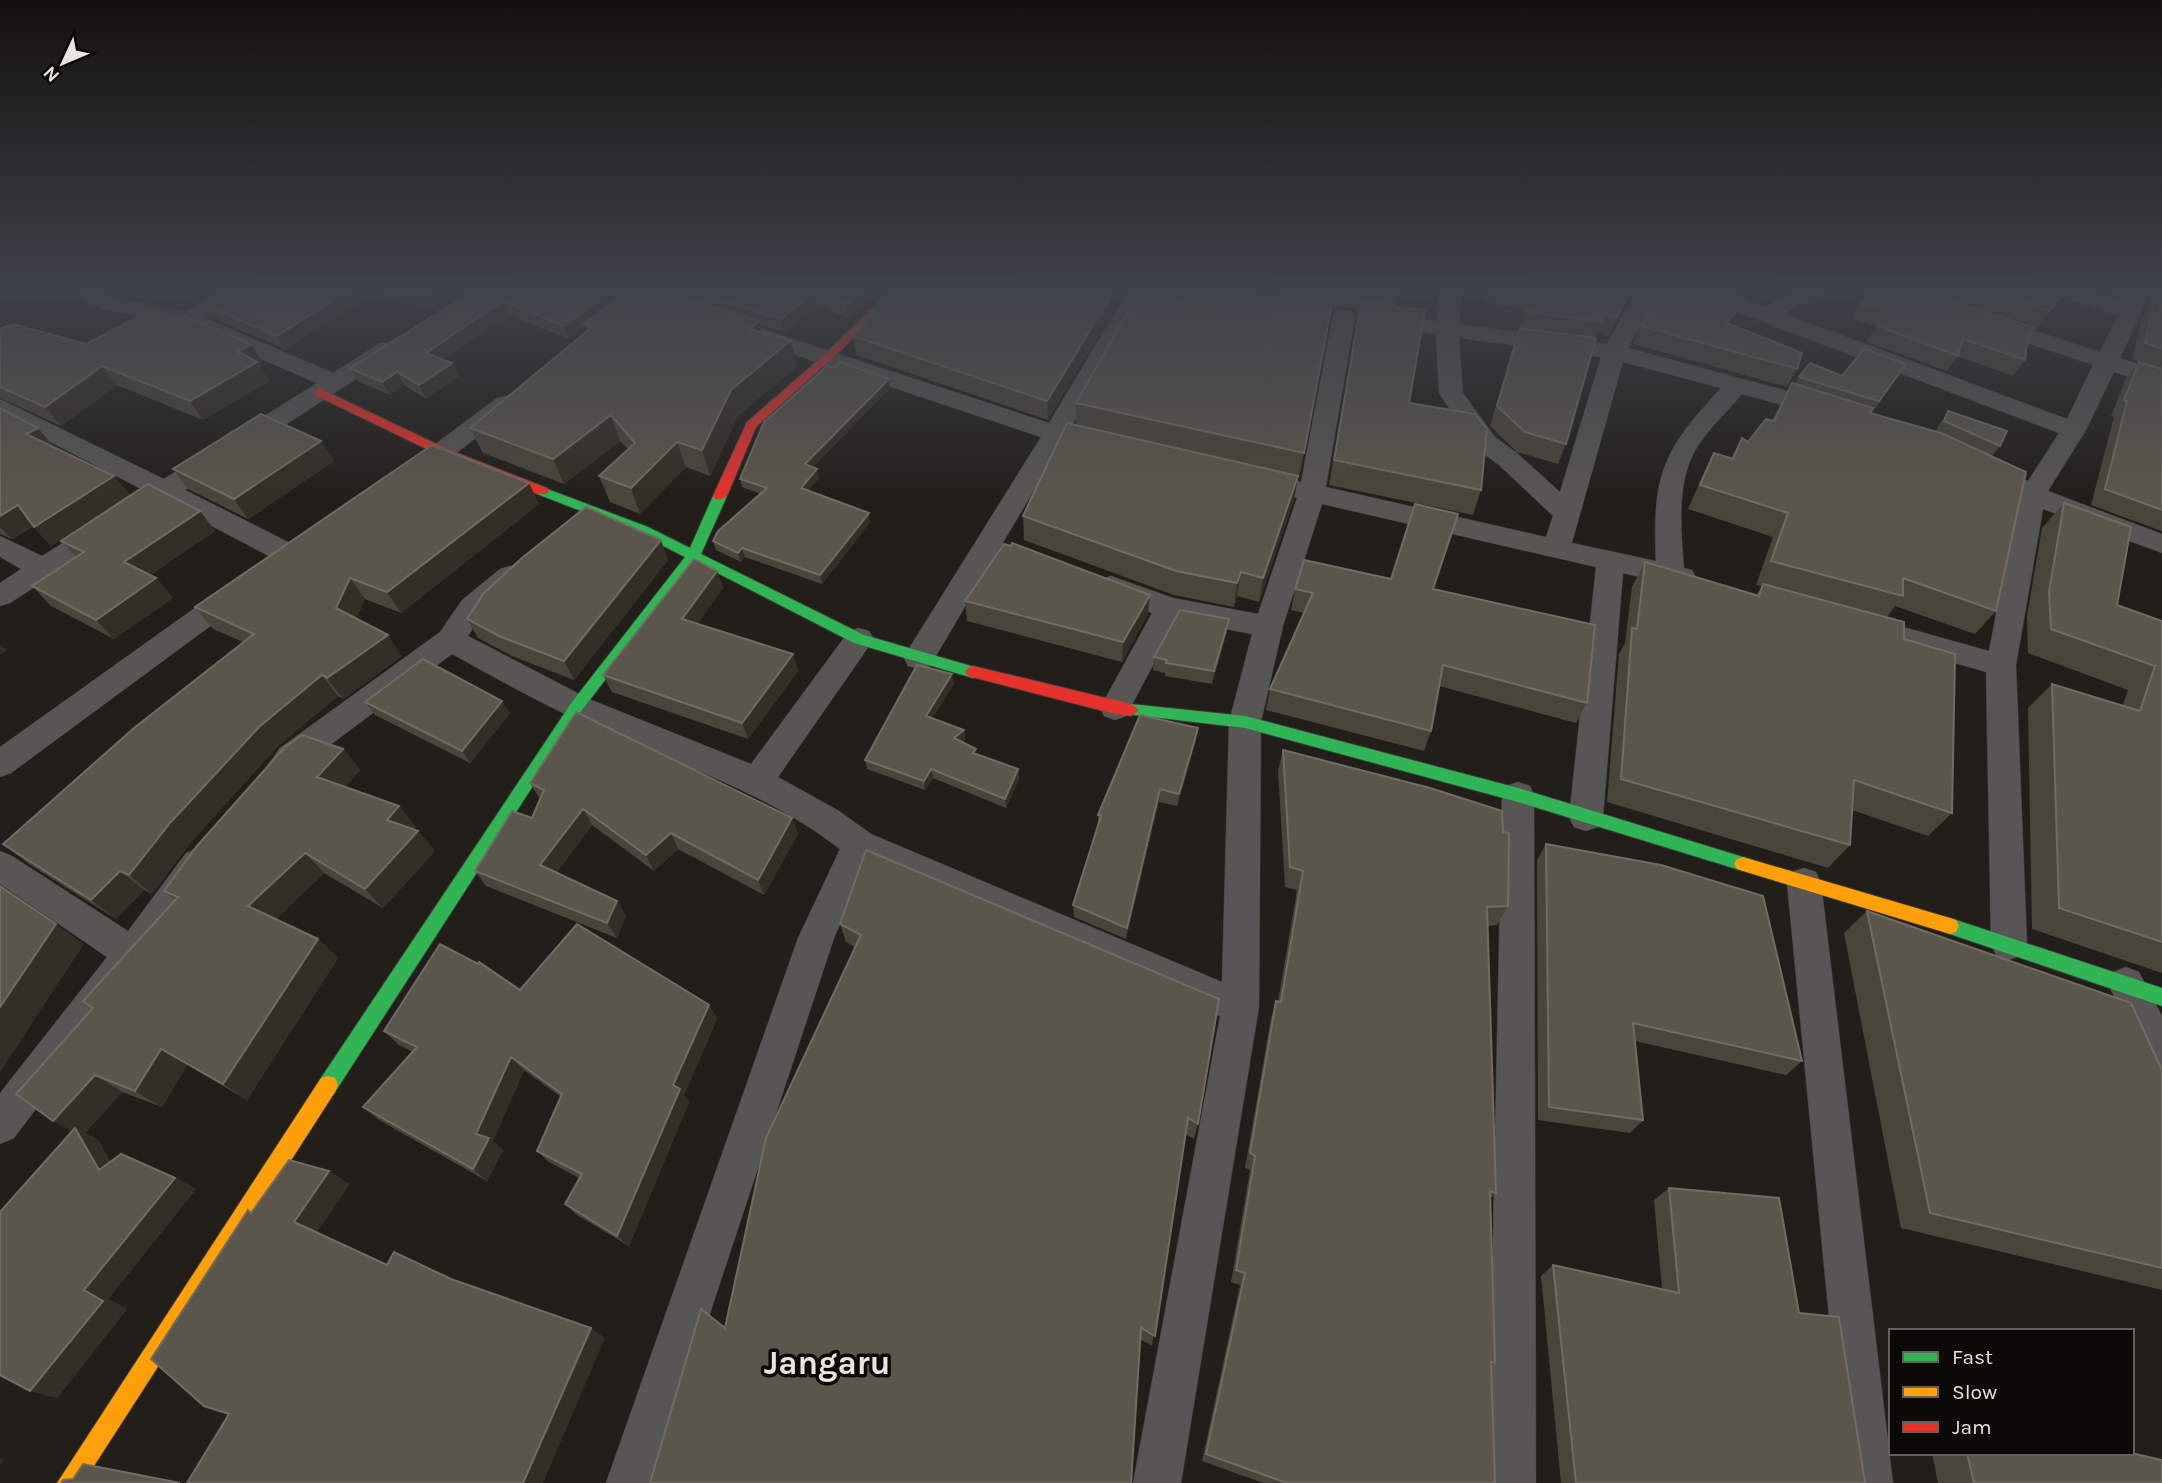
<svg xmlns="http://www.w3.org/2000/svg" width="2162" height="1483" viewBox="0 0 2162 1483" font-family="Karla,sans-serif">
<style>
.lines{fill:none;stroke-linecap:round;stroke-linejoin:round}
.street-casing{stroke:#3d3b36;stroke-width:1}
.fast-casing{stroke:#3d3b36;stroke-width:2}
.slow-casing{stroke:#3d3b36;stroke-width:2}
.jam-casing{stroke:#3d3b36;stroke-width:2}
.street{fill:#585654;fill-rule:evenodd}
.fast{fill:#30b455;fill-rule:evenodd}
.slow{fill:#ff9f0a;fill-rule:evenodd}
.jam{fill:#e5322d;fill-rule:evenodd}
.wall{fill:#4a453a}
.shaded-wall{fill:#332f26}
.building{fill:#5b564c;stroke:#716c63;stroke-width:2}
.labels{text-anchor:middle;stroke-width:7;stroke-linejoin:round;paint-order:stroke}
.near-quarter-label{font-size:33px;font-weight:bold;fill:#e8e4de;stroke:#0c0a07}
</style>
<rect width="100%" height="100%" fill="#221f1a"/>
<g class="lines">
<g class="street-casing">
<g id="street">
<polygon points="79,291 101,291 117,298 185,312 220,291 246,291 243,296 205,318 333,373 380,343 396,343 400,348 396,353 185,490 300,548 304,555 300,562 290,565 280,562 166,502 10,603 0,606 0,583 21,569 0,557 0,536 42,556 145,491 0,416 0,399 164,479 317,383 182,325 103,309 82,300"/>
<polygon points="604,291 636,291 670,302 673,307 670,312 662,314 607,296"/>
<polygon points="1124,291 1188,291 1252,298 1260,300 1263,305 1260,310 1252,312 1145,299 1070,429 1111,439 1115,445 1111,451 1102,453 1062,443 930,666 919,669 908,666 904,658 908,650 1041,437 744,338 741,333 744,328 760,328 1049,423 1126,294"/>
<path d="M1440,291H1462L1459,324L1607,344L1637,291H1659L1628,348L1835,404L1838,409L1835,414L1826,417L1742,394C1727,412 1709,428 1696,449C1676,483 1681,530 1684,568L1692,570L1696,577L1692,584L1682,587L1623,573L1603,817L1598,827L1586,831L1574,827L1569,817L1596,567L1322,504L1283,626L1261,722L1259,1007L1181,1483H1133L1220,1016L867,863L834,938L654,1483H606L798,938L840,849C767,793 683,766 600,730C549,708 501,681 452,654L302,766C293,777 286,780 272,775L267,766L280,748L440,632L462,600L500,569L510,566L520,569L524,576L520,583L482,614L468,636L589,699L751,764L849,631L859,628L869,631L874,639L778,777L839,811L871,834L1222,982L1229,722L1252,634L1177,620L1126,716L1115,720L1104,716L1100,708L1152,613L1101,593L1097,586L1101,579L1111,576L1173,598L1258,614L1297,498L1246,486L1242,480L1246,474L1255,472L1301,482L1333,316L1336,311H1352L1355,316L1326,487L1546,537L1553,516L1499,465L1477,449L1439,393L1436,334L1380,327L1372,325L1369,320L1372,315L1380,313L1436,321ZM1459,338L1601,357L1560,492L1517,453L1495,437L1463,393ZM1623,362L1721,388C1662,451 1652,475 1656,561L1572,543Z"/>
<path d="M1691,291H1722L1766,307C1789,289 1801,291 1829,291L1826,296L1797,305L1785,314L2067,419L2093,365L1979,327L1976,322L1979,317L1987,315L2100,352L2118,315L2058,296L2055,291H2088L2124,302L2129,291H2151L2120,358L2162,372V387L2114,372L2086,430L2048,491L2162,534V553L2043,509L2016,665L2027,944L2022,955L2009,960L1996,955L1991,944L1986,672L1854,634L1849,627L1854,620L1864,616L1989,651L2018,499L1976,475L1972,469L1976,463L1985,461L2028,481L2059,433L1694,296Z"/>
<polygon points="506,396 515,398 518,403 515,408 428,475 419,477 410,475 406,469 410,463 497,398"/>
<polygon points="237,582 247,585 251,592 247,599 11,773 0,777 0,747 227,585"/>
<polygon points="1518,782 1530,786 1534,795 1536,1483 1488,1483 1502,795 1506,786"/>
<polygon points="198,848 210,853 215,863 210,873 145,965 14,1138 0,1144 0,1093 107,957 0,884 0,851 12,856 128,931 186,853"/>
<polygon points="1804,868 1816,872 1821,883 1893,1483 1845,1483 1787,883 1792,872"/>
<polygon points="2126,967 2139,972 2162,1016 2162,1072 2149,1067 2108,984 2113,972"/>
</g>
</g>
<g class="fast-casing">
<g id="fast">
<polygon points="542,487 648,527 690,548 713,496 720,492 725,493 727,496 701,554 864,635 978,668 981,672 973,678 854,643 696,562 582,710 335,1092 328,1094 321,1092 318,1085 321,1078 572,702 685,557 638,533 537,494 537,488"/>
<polygon points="1131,704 1245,716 1518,788 1743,857 1749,859 1752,864 1749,869 1743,871 1518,802 1245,728 1126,714 1123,710 1126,706"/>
<polygon points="1950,918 2162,988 2162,1006 1944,932 1941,926 1944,920"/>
</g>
</g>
<g class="slow-casing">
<g id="slow">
<polygon points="1743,857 1950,918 1956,920 1959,926 1956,932 1950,934 1743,871 1737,869 1734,864 1737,859"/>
<polygon points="328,1076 335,1078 338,1085 335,1092 83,1483 57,1483 321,1078"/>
</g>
</g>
<g class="jam-casing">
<g id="jam">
<polygon points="889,291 901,291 833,358 756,427 727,496 720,500 715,499 713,496 747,422 825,354"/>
<polygon points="319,388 447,449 547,488 549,491 547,494 537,494 439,455 315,395 313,392"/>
<polygon points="973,666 1131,704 1139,710 1131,716 1115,714 968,676 965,672 968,668"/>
</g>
</g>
<use href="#street" class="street"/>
<use href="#fast" class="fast"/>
<use href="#slow" class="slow"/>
<use href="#jam" class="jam"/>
</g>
<g class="wall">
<polygon points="237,291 459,291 428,309 376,291 285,349 217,320 209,307"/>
<polygon points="473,291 613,291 616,299 663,293 662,291 872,291 873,295 848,318 817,306 784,332 760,325 762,333 797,366 738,416 710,476 686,467 640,514 610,502 599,476 628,449 620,441 564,484 483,453 470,428 587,331 585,326 569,339 509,315 443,359 452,363 459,376 426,399 404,385 390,395 358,381 350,368"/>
<polygon points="894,291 1111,291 1111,314 1048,420 856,355 853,336 872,315 872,311"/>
<polygon points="1485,291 1635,291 1632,295 1629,295 1622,312 1609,336 1597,332 1566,444 1558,464 1517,452 1490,426 1513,347 1526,310 1482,301"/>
<polygon points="1928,291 2066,291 2037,327"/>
<polygon points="2096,291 2129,291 2123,299"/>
<polygon points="2152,291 2162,291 2162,531 2091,505 2114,417 2111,416 2126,378 2139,362 2148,365 2132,359 2142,318"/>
<polygon points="1280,292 1394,306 1409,403 1481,490 1473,515 1329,485 1360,308 1332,305 1299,478 1298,478 1294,500 1259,602 1237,596 1234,607 1174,595 1024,540 1023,516 1076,425 1076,403 1207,307 1277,299"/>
<polygon points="1745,298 1736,315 1730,324 1797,369 1787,387 1633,344 1641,326"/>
<polygon points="1860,303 2027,339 2025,360 2013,376 1957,356 1947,371 1867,342 1876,326 1851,318"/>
<polygon points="0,329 86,344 263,362 259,365 269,381 203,420 117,385 61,426 0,398"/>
<polygon points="1906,364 1872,413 1870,413 1936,431 1939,425 1948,411 2000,446 1992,456 1996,611 1975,634 1895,606 1887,617 1904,639 1952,813 1928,836 1852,810 1850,845 1828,868 1607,802 1619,654 1625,643 1632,587 1645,562 1756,595 1762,586 1756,585 1773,537 1688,509 1702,477 1714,453 1731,458 1742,438 1748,442 1772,421 1792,383 1795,384 1799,377 1842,376"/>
<polygon points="890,388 813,467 819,478 808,490 870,522 822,584 745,557 741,562 716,550 713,541 761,494 742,487 740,479"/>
<polygon points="0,408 54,447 53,447 114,476 130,495 51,546 33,526 12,539 0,534"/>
<polygon points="334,461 248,519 188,489 173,469"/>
<polygon points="2064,503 2117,605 2162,621 2162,973 2032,929 2028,708 2052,684 2123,705 2128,690 2028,653 2027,616 2042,528"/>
<polygon points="539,504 401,613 365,599 356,619 402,656 343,699 338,696 278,746 191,842 152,894 144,890 116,919 29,864 3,844 243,642 213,629 195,607"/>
<polygon points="200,511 215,531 150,575 156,578 173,598 114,639 51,606 32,586 76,557 61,541"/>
<polygon points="1011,546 1148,614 1122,662 967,621 965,601"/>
<polygon points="668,560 574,680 512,656 478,638 467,619"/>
<polygon points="717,571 723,588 697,624 793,654 798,671 748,739 612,692 603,675"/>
<polygon points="1295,589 1433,589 1587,703 1576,723 1439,686 1431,731 1424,751 1266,710 1270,689 1304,613 1291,610"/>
<polygon points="1229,619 1227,632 1212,684 1165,676 1165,673 1153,670 1154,657"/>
<polygon points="954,684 932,718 964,730 965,740 963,742 977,754 1018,769 1019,779 1006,808 933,778 925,790 867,769 865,760"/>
<polygon points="365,702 510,713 470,763 375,715"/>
<polygon points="1196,741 1177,806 1159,802 1126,939 1074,917 1073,905 1098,827 1098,815"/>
<polygon points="343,749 360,770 345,787 399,806 416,827 414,829 435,851 383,908 324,873 276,919 318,939 338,958 247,1100 187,1065 162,1107 122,1092 85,1133 98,1140 110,1162 175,1178 196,1189 108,1299 127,1309 57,1398 73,1131 53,1121 93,1008 175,900 164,891"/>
<polygon points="1283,750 1508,906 1497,925 1487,926 1496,1193 1490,1199 1495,1363 1491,1366 1495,1483 1263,1483 1202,1461 1240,1285 1231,1282 1250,1170 1245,1168 1271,1018 1276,1001 1278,1002 1297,890 1285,887 1278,771"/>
<polygon points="530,783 792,818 798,834 764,895 678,849 654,871 592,825 557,872 617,901 626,916 617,938 486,886 475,871 532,818 540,799"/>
<polygon points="1546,844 1802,1061 1786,1075 1635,1041 1643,1120 1630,1133 1538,1120 1537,860"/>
<polygon points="1867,911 2162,1070 2162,1290 1901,1228 1844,933"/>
<polygon points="840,924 1198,1124 1194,1139 1185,1134 1152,1346 1140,1339 725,1328 855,947 846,942"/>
<polygon points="520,990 709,1005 717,1019 684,1095 689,1102 629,1246 577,1215 565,1204 579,1178 549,1162 537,1151 561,1097 524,1070 493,1141 503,1150 487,1181 379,1120 363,1107 413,1052 399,1045 384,1031"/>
<polygon points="1669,1188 1799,1313 1865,1483 1561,1483 1541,1276 1553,1265 1662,1289 1654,1200"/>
<polygon points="1932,1453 2131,1453 2162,1483 1938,1483"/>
</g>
<g class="shaded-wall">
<polygon points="349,291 376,291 285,349 277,336"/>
<polygon points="431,291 459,291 428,309 422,296"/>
<polygon points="611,291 613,291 617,302 584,324 585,326 569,339 564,326"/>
<polygon points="861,291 872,291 873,295 848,318 846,305"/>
<polygon points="1103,291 1111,291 1111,314 1048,420 1047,401 1100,294"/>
<polygon points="2066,291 2060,299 2037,327 2049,311"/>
<polygon points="814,293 817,306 784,332 781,319"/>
<polygon points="1629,294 1622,312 1609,336 1616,318"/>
<polygon points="1745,298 1736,315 1719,341 1727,323"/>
<polygon points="503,301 509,315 433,366 426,353"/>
<polygon points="759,321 765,347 749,329"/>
<polygon points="791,340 797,366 738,416 710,476 702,450 731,390"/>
<polygon points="251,344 263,362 259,365 269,381 203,420 190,401 238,352"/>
<polygon points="452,363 459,376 426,399 419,385"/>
<polygon points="102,366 117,385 61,426 45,407"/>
<polygon points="397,372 404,385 390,395 382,382"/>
<polygon points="889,379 890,388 807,473 805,464"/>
<polygon points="611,415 620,441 564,484 553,459"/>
<polygon points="38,428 54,447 42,453 26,434"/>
<polygon points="321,441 334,461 248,519 234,499"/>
<polygon points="677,442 686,467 640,514 631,488"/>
<polygon points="817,469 819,478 803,496 801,488"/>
<polygon points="114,476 130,495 51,546 34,527"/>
<polygon points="1298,476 1294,500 1259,602 1263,578"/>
<polygon points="529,483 539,504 401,613 387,592"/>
<polygon points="18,505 35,524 12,539 0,527 0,516"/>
<polygon points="200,511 215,531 141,582 124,562"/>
<polygon points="869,513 870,522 822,584 820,575"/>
<polygon points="661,540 668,560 574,680 564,661"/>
<polygon points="742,548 745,557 741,562 738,553"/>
<polygon points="717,571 723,588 689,636 682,619"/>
<polygon points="1241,572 1237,596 1234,607 1237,583"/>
<polygon points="156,578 173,598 114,639 96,620"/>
<polygon points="350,578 365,599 351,629 336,608"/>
<polygon points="1150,595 1148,614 1122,662 1123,642"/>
<polygon points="1229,619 1227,632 1212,684 1214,671"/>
<polygon points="388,635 402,656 343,699 327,678"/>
<polygon points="0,644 7,650 0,655"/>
<polygon points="793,654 798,671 748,739 742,723"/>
<polygon points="952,674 954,684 928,725 926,716"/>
<polygon points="322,675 338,696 278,746 191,842 152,894 129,875 170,823 260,726"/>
<polygon points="502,701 510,713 470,763 462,751"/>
<polygon points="1198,728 1196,741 1177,806 1179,794"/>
<polygon points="964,730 965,740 956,748 954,738"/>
<polygon points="343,749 360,770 335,798 317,777"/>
<polygon points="931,769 933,778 925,790 924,781"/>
<polygon points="1018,769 1019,779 1006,808 1005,799"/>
<polygon points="1160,789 1159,802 1126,939 1127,928"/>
<polygon points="399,806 416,827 404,840 387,820"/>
<polygon points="583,809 592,825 551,880 540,865"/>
<polygon points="792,818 798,834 764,895 758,880"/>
<polygon points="418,831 435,851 383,908 365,889"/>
<polygon points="671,833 678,849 654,871 646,855"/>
<polygon points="305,853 324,873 270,925 248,906"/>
<polygon points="120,871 144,890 116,919 91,900"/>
<polygon points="617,901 626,916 617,938 607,923"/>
<polygon points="56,924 84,944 0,1072 0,1007"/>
<polygon points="318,939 338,958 247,1100 223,1084"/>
<polygon points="709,1005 717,1019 684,1095 689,1102 629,1246 617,1236 673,1085"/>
<polygon points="161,1049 187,1065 162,1107 135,1091"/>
<polygon points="511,1057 524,1070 493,1141 503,1150 487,1181 473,1169 476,1134"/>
<polygon points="95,1075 122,1092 85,1133 98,1140 122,1181 99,1170 78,1134 53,1121"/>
<polygon points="329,1171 350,1184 316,1234 294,1222"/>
<polygon points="175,1178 196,1189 108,1299 127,1309 57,1398 30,1391 84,1290"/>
<polygon points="591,1328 605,1338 543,1483 523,1483"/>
<polygon points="0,1458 4,1460 0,1466"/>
</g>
<g class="building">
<polygon points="237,291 349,291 277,336 209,307"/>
<polygon points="406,291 431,291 422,296"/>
<polygon points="473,291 611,291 564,326 503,301 426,353 452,363 419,385 397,372 382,382 350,368"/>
<polygon points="627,291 656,291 759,321 749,329 791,340 731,390 702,450 677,442 631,488 599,476 635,443 611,415 553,459 470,428 592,327 584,324"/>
<polygon points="687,291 861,291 846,305 814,293 781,319"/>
<polygon points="894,291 1103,291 1100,294 1111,296 1047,401 853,336 875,312 872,311"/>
<polygon points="1215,291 1233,291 1277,299 1280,292 1333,299 1304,453 1076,403 1138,294 1207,307"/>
<polygon points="1283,291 1397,291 1394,305 1282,293"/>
<polygon points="1522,291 1607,291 1629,294 1616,318 1603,314 1601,322 1525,311 1532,293"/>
<polygon points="1660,291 1726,291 1745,298 1727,323 1802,353 1797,369 1641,326"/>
<polygon points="1869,291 1924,291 2035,328 2028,337 2025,360 1963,339 1958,356 1877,326 1885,310 1860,303"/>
<polygon points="1986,291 2066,291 2049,311"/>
<polygon points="2158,291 2162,291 2162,349 2145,343 2154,302"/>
<polygon points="1361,302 1425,310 1409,403 1475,414 1487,429 1481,490 1334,460"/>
<polygon points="153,309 174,320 182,315 251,344 238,352 257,362 190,401 102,366 45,407 0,387 0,329 7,326 13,324 86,344"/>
<polygon points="1520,328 1596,338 1566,444 1525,432 1497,406"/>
<polygon points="1864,349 1906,364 1879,401 1799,377 1810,363 1842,376"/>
<polygon points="840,362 889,379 805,464 817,469 801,488 869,513 820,575 742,548 738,553 713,541 718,531 767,488 740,479 764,422 827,366 835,368"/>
<polygon points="2139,362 2162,369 2162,510 2105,489 2127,401 2124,400"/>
<polygon points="1792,383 1873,408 1870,413 1941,433 2026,472 1996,611 1903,578 1903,596 1771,561 1788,513 1700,485 1714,453 1733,459 1742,438 1748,442 1766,419 1774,421"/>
<polygon points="0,408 38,428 26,434 114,476 34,527 18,505 0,516"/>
<polygon points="1948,411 2007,431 2000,446 1944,421"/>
<polygon points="261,414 321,441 234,499 173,469"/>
<polygon points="1067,423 1298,476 1263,578 1241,572 1237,583 1176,571 1023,516"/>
<polygon points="432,445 529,483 387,592 350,578 336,608 388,635 327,678 322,675 260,726 170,823 129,875 120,871 91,900 3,844 134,728 254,634 195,607"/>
<polygon points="148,484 200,511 124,562 156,578 96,620 32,586 84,552 61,541"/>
<polygon points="2064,503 2131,527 2117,605 2162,621 2162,942 2059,908 2052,684 2140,711 2155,666 2051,629 2049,592"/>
<polygon points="1415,504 1458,514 1433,589 1595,625 1587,703 1443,665 1431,731 1270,689 1313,593 1295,589 1304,560 1391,579"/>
<polygon points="586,507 661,540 564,661 501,637 467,619 484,593 522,558"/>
<polygon points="1012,543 1150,595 1123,642 965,601 1004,544 1011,546"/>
<polygon points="694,559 717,571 682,619 793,654 742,723 603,675"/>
<polygon points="1645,562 1759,596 1763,584 1904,622 1904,639 1955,654 1952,813 1854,780 1850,845 1621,779 1632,628 1637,629"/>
<polygon points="1180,610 1229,619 1214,671 1166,663 1167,660 1154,657"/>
<polygon points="423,659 502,701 462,751 365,702"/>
<polygon points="917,665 952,674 926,716 964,730 954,738 976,749 973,753 1018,769 1005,799 931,769 924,781 865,760"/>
<polygon points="576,712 792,818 758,880 671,833 646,855 583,809 540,865 617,901 607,923 475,871 512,811 532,818 544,790 530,783"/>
<polygon points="1140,715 1198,728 1179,794 1160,789 1127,928 1073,905 1101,816 1098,815"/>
<polygon points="302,735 343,749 317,777 399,806 387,820 418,831 365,889 305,853 248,906 318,939 223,1084 161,1049 135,1091 95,1075 53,1121 16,1094 93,1008 83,1001 178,897 164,891 197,846 285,747"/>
<polygon points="1283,750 1430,788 1502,811 1503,832 1509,833 1508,906 1487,907 1496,1193 1490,1191 1495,1363 1491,1362 1495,1483 1287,1483 1206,1454 1245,1273 1236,1270 1255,1156 1250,1153 1276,1001 1281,1002 1303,871 1290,867"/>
<polygon points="1546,844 1661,865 1763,896 1802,1061 1633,1023 1643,1120 1549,1107"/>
<polygon points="866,850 1219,999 1198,1124 1188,1118 1155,1336 1141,1328 1131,1483 650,1483 701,1309 725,1328 766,1138 861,935 840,924"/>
<polygon points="0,886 56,924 0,1007"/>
<polygon points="1867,911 2131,1003 2162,1070 2162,1268 1930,1213"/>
<polygon points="577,924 709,1005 673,1085 680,1089 617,1236 565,1204 582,1174 537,1151 562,1094 511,1057 476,1134 489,1138 473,1169 363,1107 417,1047 384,1031 440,944 478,964 479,962 520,990"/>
<polygon points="75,1128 99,1170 121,1154 175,1178 84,1290 103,1301 30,1391 0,1375 0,1212"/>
<polygon points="289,1160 329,1171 294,1222 387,1265 394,1252 451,1279 591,1328 523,1483 187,1483 229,1414 204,1406 151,1359 248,1210 251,1213"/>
<polygon points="1669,1188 1779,1198 1799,1313 1839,1317 1865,1483 1576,1483 1553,1265 1679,1293"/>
<polygon points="1967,1453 2131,1453 2162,1460 2162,1483 1974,1483"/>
<polygon points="83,1464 180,1483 61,1483 63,1480 73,1479"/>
</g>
<linearGradient id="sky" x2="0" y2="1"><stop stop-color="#13110e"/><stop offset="0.58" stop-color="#3e4249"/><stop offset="1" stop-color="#3e4249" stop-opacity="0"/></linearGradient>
<rect width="2162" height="498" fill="url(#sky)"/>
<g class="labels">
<g class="near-quarter-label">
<text x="827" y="1374">Jangaru</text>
</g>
</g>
<rect x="1889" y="1329" width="245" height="126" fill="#0c0a07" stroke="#64615d" stroke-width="2"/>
<rect x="1903" y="1352" width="35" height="10" fill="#30b455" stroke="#64615d" stroke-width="2"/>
<text x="1952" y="1364" font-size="21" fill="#e8e4de">Fast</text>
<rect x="1903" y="1387" width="35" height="10" fill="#ff9f0a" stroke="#64615d" stroke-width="2"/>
<text x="1952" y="1399" font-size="21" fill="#e8e4de">Slow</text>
<rect x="1903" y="1422" width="35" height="10" fill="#e5322d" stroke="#64615d" stroke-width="2"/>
<text x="1952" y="1434" font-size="21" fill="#e8e4de">Jam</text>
<g transform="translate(63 63) rotate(226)" stroke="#0c0a07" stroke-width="5" paint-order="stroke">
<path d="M0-5L12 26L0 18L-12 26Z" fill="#e8e4de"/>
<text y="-10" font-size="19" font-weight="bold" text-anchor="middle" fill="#e8e4de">N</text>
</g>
</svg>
